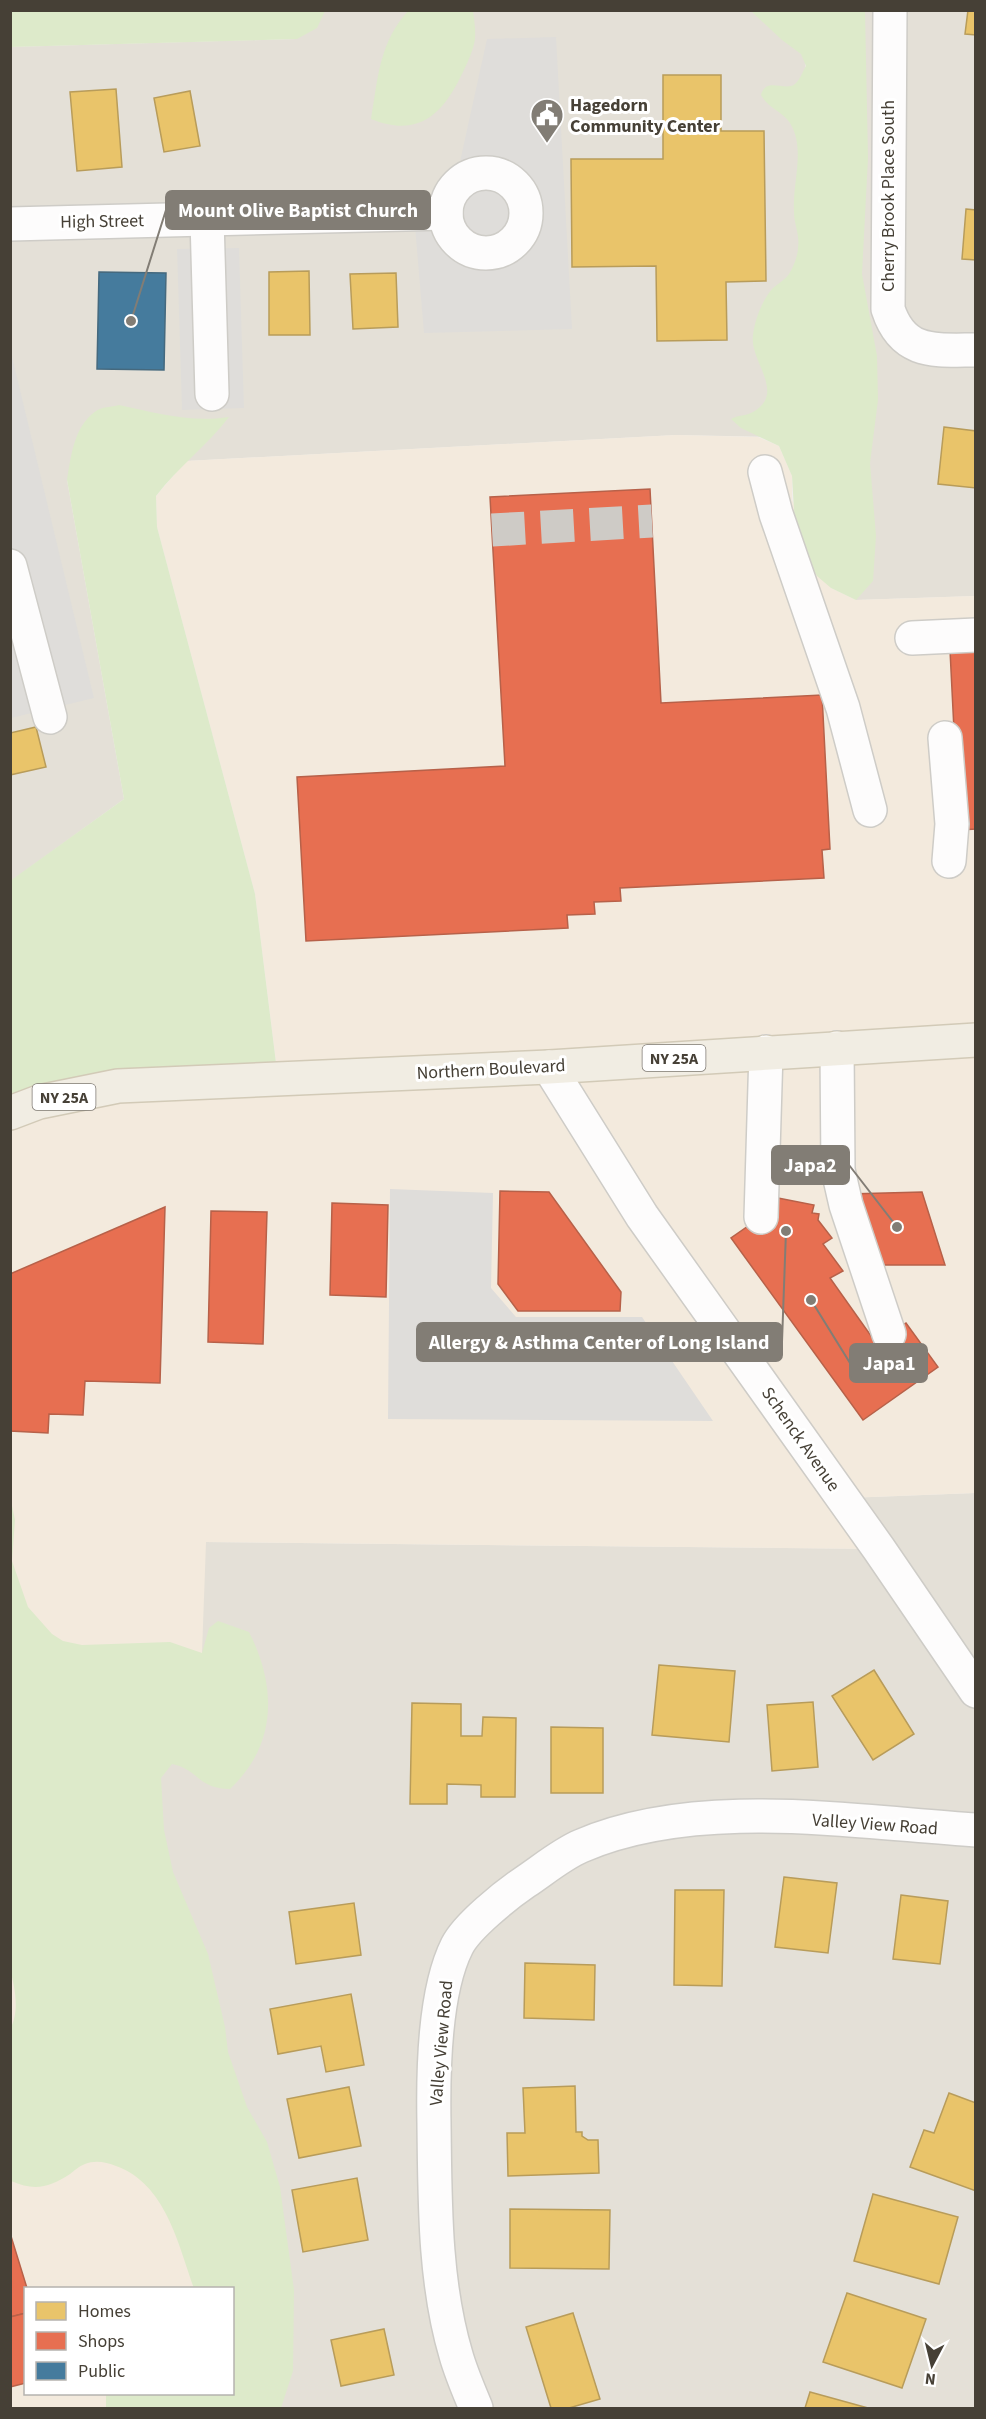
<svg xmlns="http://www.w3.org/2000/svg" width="986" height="2419" viewBox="0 0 986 2419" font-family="'Source Sans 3',sans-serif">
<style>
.residential{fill:#e4e0d7}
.commercial{fill:#f3eadd}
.green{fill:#ddeaca}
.parking{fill:#dfddda}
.homes{fill:#e9c46a;stroke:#b89c5a;stroke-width:1.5}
.shops{fill:#e76f51;stroke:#b76149;stroke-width:1.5}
.public{fill:#457b9d;stroke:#45697e;stroke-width:1.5}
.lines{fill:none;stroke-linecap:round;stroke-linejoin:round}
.minor-tunnel{stroke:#cecbc6;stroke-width:33;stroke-dasharray:33 16;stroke-linecap:butt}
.minor-casing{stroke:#ceccc7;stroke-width:36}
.major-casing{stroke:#d2cab7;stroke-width:36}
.minor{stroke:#fdfcfc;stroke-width:33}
.major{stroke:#f1ede3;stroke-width:33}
.labels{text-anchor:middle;stroke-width:6;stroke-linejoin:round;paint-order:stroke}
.shield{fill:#fff;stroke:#7e7972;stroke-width:1.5}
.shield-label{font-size:16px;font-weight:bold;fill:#464036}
.poi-label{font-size:18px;font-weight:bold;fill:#464036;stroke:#fff;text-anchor:start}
.street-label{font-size:18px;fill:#464036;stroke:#fff}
.leader{fill:none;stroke:#827d75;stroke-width:2}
.callout-dot{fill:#827d75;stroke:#fff;stroke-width:2}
.callout{fill:#827d75;stroke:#827d75;stroke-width:2}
.callout-label{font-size:20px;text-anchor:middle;font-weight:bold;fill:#fff}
</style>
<rect width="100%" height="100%" fill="#f0eeea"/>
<g class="residential">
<polygon points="305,10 792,11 804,25 819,438 676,435 186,461 67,480 124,799 11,881 10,47 296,39"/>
<polygon points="831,11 975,11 975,596 856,600"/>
<polygon points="975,1493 975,2408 143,2408 232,2394 232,2288 44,1648 205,1542 878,1549 846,1498"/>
</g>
<polygon class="commercial" points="676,435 758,437 779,446 792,476 792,500 831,588 856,600 975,596 975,1493 846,1498 879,1549 206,1542 202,1653 44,1649 199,2288 26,2288 26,2394 151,2394 143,2408 11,2408 11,1113 278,1078 255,894 157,527 156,496 186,461"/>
<g class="green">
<path d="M409,10L473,11C474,19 476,30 475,39C473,53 464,70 458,82C438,120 413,136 371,119C378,78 379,42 409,10Z"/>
<polygon points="10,11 11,10 325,11 317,28 297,39 11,47"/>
<path d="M751,11H865L868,158L862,274L877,356L878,400L870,463L876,536L873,581L856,600L831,588L817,576L807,559L795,526L792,476L779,446L741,428L731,419C738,415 746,416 753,412C787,393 749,361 753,335C755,319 762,301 772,289C777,284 785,280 789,274C793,268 798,255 798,248C800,234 794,225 794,212C792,183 806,149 790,123C782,111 768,108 761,95C766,76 785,92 795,84C800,80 803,71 806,66L801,54L782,40Z"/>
<path d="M119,405C157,413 190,423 229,417C207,446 178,467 156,496L157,527L255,894L278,1079L11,1113L10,881L124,799L67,480C71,456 74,426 96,411C101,407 112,407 119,405Z"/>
<path d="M11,1501L15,1520L12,1561L28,1607L52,1634L63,1641L82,1645L170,1642L202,1653L209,1628L218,1621L249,1632C277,1687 277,1745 230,1789C198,1789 198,1769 172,1764L161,1778L164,1830L173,1872L208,1954L225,2027L228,2052L247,2107L267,2142L280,2187L294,2290L293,2371L281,2408H106V2394H232V2288H194C178,2244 166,2184 116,2166C106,2162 95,2160 85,2164C79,2166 74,2171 70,2174C49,2188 34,2191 11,2181L10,2029C20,2011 15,1988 10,1969Z"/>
</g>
<g class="parking">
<polygon points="556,37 572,329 424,333 414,214 448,200 454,189 487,39"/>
<polygon points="239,248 244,408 182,410 177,249"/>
<polygon points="10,348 94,698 11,718 10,718"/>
<polygon points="390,1189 493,1193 491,1288 516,1317 642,1317 713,1421 388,1419"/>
</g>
<g class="homes">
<polygon points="968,10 976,10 976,35 965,34"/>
<polygon points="663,75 721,75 721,131 764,131 766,281 726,282 727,340 657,341 656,266 572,267 571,159 663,159"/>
<polygon points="116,89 122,167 77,171 70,92"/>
<polygon points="190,91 200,146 164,152 154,98"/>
<polygon points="966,209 976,210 976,260 962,259"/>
<polygon points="309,271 310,335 269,335 269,272"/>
<polygon points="396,273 398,327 353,329 350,274"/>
<polygon points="944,427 976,431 976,488 938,484"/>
<polygon points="36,727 46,767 10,775 10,733"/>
<polygon points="659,1665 735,1671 729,1742 652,1735"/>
<polygon points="874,1670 914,1734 873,1760 832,1696"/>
<polygon points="813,1702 818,1767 772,1771 767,1705"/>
<polygon points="412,1703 461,1704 461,1736 482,1736 483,1717 516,1718 515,1797 481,1797 481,1785 447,1784 447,1804 410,1804"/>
<polygon points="551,1727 603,1728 603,1793 551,1793"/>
<polygon points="784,1877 837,1883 828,1953 775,1947"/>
<polygon points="675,1890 724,1890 722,1986 674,1985"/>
<polygon points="901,1895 948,1901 940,1964 893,1959"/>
<polygon points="354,1903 361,1955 296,1964 289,1912"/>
<polygon points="525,1963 595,1965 594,2020 524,2018"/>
<polygon points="351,1994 364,2065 326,2072 321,2046 278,2054 270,2009"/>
<polygon points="575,2086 576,2132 582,2132 582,2136 588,2140 598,2140 599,2173 508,2176 507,2133 525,2133 523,2088"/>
<polygon points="349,2087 361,2146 299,2158 287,2099"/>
<polygon points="949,2093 976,2103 976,2191 910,2167 924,2130 934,2133"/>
<polygon points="357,2178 368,2240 303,2252 292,2190"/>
<polygon points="873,2194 958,2217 939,2284 854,2261"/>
<polygon points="510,2209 610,2210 609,2269 510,2268"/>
<polygon points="847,2293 926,2319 902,2388 823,2362"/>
<polygon points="573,2313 600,2399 569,2408 551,2408 526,2327"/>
<polygon points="384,2329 394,2375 341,2386 331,2340"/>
<polygon points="810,2392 868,2408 805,2408"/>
</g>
<g class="shops">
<polygon points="650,489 661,703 822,695 830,849 822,850 824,878 620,888 621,901 594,902 595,914 567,915 568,928 306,941 297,777 505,766 490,497"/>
<polygon points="976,649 976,829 959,830 950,650"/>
<polygon points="500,1191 549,1192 621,1292 620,1311 518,1311 498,1284"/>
<polygon points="922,1192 945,1265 881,1265 849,1194"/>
<polygon points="778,1198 814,1205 812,1213 819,1214 818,1220 832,1238 823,1244 843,1271 830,1278 876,1343 906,1323 938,1367 863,1420 731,1238 761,1217"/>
<polygon points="332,1203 388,1205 386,1297 330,1295"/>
<polygon points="165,1207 160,1383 85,1381 83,1415 49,1414 48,1433 10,1431 10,1274"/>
<polygon points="211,1211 267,1212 263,1344 208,1342"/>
<polygon points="10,2233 27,2288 26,2313 10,2317"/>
<polygon points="26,2313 26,2383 10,2387 10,2317"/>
</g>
<polygon class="public" points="99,272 166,273 164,370 97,369"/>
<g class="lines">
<polyline class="minor-tunnel" points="492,530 652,521"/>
<g class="minor-casing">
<g id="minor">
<path d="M890,10L888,309C903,355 935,350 976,350"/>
<circle cx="486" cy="213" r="40"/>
<polyline points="207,219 212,394"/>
<polyline points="10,224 446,213"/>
<polyline points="765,472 776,514 843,708 870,810"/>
<polyline points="10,566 50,717"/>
<polyline points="912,638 976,635"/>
<polyline points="945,738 952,824 949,861"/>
<polyline points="837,1048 838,1170 846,1205 889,1334"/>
<polyline points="549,1067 642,1216 879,1549 976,1691"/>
<polyline points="761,1217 766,1052"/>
<path d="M476,2408C469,2391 461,2373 456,2355C434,2281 435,2200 434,2124C433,2072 434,1992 457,1946C467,1926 506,1895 525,1882C543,1870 562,1854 581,1846C697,1796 852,1822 976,1830"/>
</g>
</g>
<g class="major-casing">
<polyline id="major" points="10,1113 39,1102 118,1086 549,1067 976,1040"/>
</g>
<use href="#minor" class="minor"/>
<use href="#major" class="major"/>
</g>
<defs>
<g id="civic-pin" transform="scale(1.725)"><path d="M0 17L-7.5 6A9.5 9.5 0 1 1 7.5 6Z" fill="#827d75" stroke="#fff"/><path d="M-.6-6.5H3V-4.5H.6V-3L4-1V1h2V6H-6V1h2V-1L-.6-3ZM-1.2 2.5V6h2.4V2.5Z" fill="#fff"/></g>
</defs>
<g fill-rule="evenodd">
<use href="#civic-pin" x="547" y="115"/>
</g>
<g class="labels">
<g class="shield">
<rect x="642.5" y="1045" width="63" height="26" rx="4.5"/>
<rect x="32.5" y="1084" width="63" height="26" rx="4.5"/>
</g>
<g class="shield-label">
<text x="674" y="1064">NY 25A</text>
<text x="64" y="1103">NY 25A</text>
</g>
<g class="poi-label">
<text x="570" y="111">Hagedorn<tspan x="570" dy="21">Community Center</tspan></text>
</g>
<g class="street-label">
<text transform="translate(888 196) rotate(-90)" y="6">Cherry Brook Place South</text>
<text transform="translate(102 221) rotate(-1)" y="6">High Street</text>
<text transform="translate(491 1069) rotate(-3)" y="6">Northern Boulevard</text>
<text transform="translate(801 1439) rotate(55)" y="6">Schenck Avenue</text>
<text transform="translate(875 1824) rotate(4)" y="6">Valley View Road</text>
<text transform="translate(441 2043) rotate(-85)" y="6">Valley View Road</text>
</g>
</g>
<path class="leader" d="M131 321L166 210M897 1227L849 1165M786 1231L782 1342M811 1300L850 1363"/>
<g class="callout-dot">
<circle cx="131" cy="321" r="6"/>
<circle cx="897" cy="1227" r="6"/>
<circle cx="786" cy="1231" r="6"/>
<circle cx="811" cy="1300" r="6"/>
</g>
<g class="callout">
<rect x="166" y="191" width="264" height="38" rx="6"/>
<rect x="772" y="1146" width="77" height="38" rx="6"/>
<rect x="417" y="1323" width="365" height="38" rx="6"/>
<rect x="850" y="1344" width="77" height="38" rx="6"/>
</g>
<g class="callout-label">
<text x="298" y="217">Mount Olive Baptist Church</text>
<text x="810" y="1172">Japa2</text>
<text x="599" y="1349">Allergy &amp; Asthma Center of Long Island</text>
<text x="889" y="1370">Japa1</text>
</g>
<rect width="986" height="2419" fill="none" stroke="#464036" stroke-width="24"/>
<rect x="24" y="2287" width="210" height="108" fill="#ffffff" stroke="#b5b3af" stroke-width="1.5"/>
<rect x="36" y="2302" width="30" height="18" fill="#e9c46a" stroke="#b5b3af" stroke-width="1.5"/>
<text x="78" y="2317" font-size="18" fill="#464036">Homes</text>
<rect x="36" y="2332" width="30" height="18" fill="#e76f51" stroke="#b5b3af" stroke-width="1.5"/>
<text x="78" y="2347" font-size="18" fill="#464036">Shops</text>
<rect x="36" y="2362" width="30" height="18" fill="#457b9d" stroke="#b5b3af" stroke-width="1.5"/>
<text x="78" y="2377" font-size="18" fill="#464036">Public</text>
<g transform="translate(932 2365) rotate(187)" stroke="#ffffff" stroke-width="4.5" paint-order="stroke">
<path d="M0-4.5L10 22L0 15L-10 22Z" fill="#464036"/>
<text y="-9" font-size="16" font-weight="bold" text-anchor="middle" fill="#464036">N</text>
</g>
</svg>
